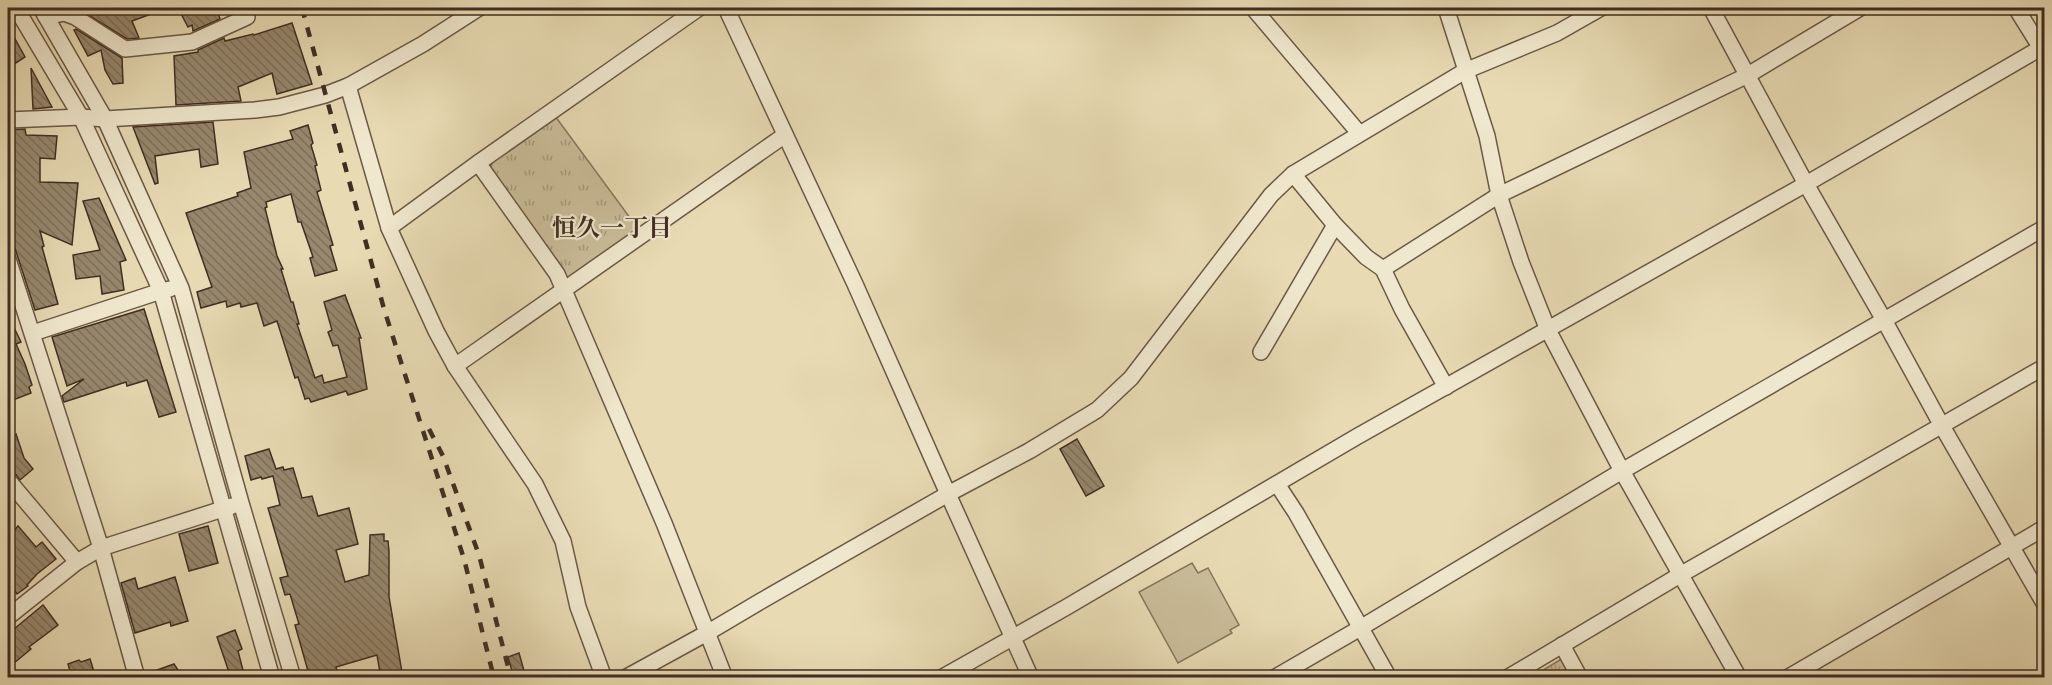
<svg xmlns="http://www.w3.org/2000/svg" width="2052" height="685" viewBox="0 0 2052 685" font-family="'Gentium Book Plus','Noto Serif JP',serif">
<style>
.grass{fill:url(#grass-tufts);stroke:#86765e;stroke-width:1.5}
.pitch{fill:#cbbe9b;stroke:#86765e;stroke-width:1.5}
.building{fill:url(#building-back-hatch);stroke:#402e22;stroke-width:1.5}
.lines{fill:none;stroke-linecap:round;stroke-linejoin:round}
.minor-casing{stroke:#6a5946;stroke-width:18}
.minor{stroke:#f0e8ce;stroke-width:15}
.rail{stroke:#402e22;stroke-width:4.5;stroke-dasharray:10 10;stroke-linecap:butt}
.labels{text-anchor:middle;stroke-width:4.5;stroke-linejoin:round;paint-order:stroke}
.neighbourhood-label{font-size:24px;font-weight:bold;fill:#402e22;stroke:#f0e8ce}
</style>
<defs>
<pattern id="grass-tufts" width="24" height="20" patternUnits="userSpaceOnUse" patternTransform="scale(1.5)"><rect width="24" height="20" fill="#cbbe9b"/><path d="M3 7l-1-3M5 7V3M7 7l1-3M15 17l-1-3M17 17v-4M19 17l1-3" fill="none" stroke="#a69b7e"/></pattern>
<pattern id="building-back-hatch" width="6" height="6" patternUnits="userSpaceOnUse" patternTransform="scale(1.5)"><rect width="6" height="6" fill="#97886e"/><path d="M-1 5l2 2M0 0l6 6M5-1l2 2" fill="none" stroke="#7d705a"/></pattern>
</defs>
<rect width="100%" height="100%" fill="#e8dbb4"/>
<filter id="stains"><feTurbulence type="fractalNoise" baseFrequency=".00333" numOctaves="4"/><feColorMatrix values="0 0 0 0 .2 0 0 0 0 .09 0 0 0 0 .02 0 0 0 .5 -.17"/></filter>
<radialGradient id="worn" r=".72"><stop offset=".6" stop-color="#630" stop-opacity="0"/><stop offset="1" stop-color="#630" stop-opacity=".3"/></radialGradient>
<g class="grass">
<polygon points="555,116 639,230 573,277 566,277 489,170 493,162"/>
<polygon points="1563,658 1574,678 1530,678"/>
</g>
<polygon class="pitch" points="1192,563 1198,573 1208,568 1239,625 1230,630 1232,633 1178,663 1139,592"/>
<g class="building">
<polygon points="77,8 165,8 165,9 132,21 139,38 127,39"/>
<polygon points="178,8 217,8 220,19 193,31 192,25 188,27"/>
<polygon points="292,23 312,84 277,94 272,73 238,87 241,101 176,105 174,56 198,52 198,50 224,38 225,41 253,34 254,35"/>
<polygon points="8,26 25,57 8,68"/>
<polygon points="76,29 122,58 123,83 113,84 105,70 101,50 88,56 74,30"/>
<polygon points="31,68 52,107 33,109"/>
<polygon points="213,122 218,164 201,167 199,149 155,156 158,183 155,184 133,127"/>
<polygon points="308,125 313,143 311,145 317,165 315,166 321,190 317,192 333,245 330,246 337,270 315,276 310,258 313,257 301,222 298,222 291,194 266,202 267,207 265,208 277,256 283,269 281,269 291,302 293,302 299,324 297,324 315,378 322,375 324,383 347,377 338,345 333,346 328,332 332,330 324,302 345,295 361,338 359,338 367,389 348,395 346,391 311,402 309,398 305,399 298,377 295,378 277,321 264,326 257,303 241,307 240,303 227,307 226,301 201,308 197,292 212,287 186,213 238,196 237,193 251,188 244,152 293,139 290,131"/>
<polygon points="25,129 26,135 57,136 55,159 40,158 40,182 78,183 72,245 40,231 44,246 42,247 58,304 35,310 10,233 8,233 8,130"/>
<polygon points="99,198 126,260 120,262 124,290 102,294 100,276 76,279 73,255 100,250 83,201"/>
<polygon points="144,309 176,412 159,417 147,380 127,386 126,382 64,402 62,396 84,379 67,386 52,337"/>
<polygon points="8,315 21,342 16,344 25,364 32,385 29,387 31,393 8,402"/>
<polygon points="16,434 24,458 33,469 20,480 8,464 8,441"/>
<polygon points="1077,439 1104,486 1086,496 1060,449"/>
<polygon points="269,449 276,469 283,467 284,470 293,468 302,498 312,496 318,516 349,508 358,544 336,550 345,582 369,575 370,535 384,534 384,541 388,541 389,551 389,597 403,678 381,678 377,655 336,667 339,678 310,678 295,625 299,624 290,594 285,595 280,578 288,576 268,508 280,505 273,476 262,479 261,477 251,480 245,456"/>
<polygon points="18,526 36,547 42,542 56,559 37,574 27,585 28,586 17,594 8,582 8,538"/>
<polygon points="208,526 218,563 189,571 179,534"/>
<polygon points="175,577 188,621 171,626 170,622 135,633 121,583 135,578 138,589"/>
<polygon points="43,605 58,625 29,647 31,649 8,668 8,634"/>
<polygon points="235,630 242,649 238,651 245,678 231,678 217,637"/>
<polygon points="519,653 526,678 514,678 508,657"/>
<polygon points="90,659 96,678 72,678 68,664 79,660 81,662"/>
<polygon points="174,664 183,678 146,678 146,674"/>
</g>
<g class="lines">
<g class="minor-casing">
<g id="minor">
<polyline points="16,8 81,117 161,291 272,678"/>
<polyline points="41,8 105,119 181,288 241,503 293,678"/>
<polyline points="726,8 855,284 948,494 1031,678"/>
<polyline points="1253,8 1359,133"/>
<polyline points="1446,8 1487,136 1499,195 1521,262 1548,330 1622,471 1739,678"/>
<polyline points="1711,8 1806,184 1884,320 1942,426 2044,603"/>
<polyline points="2016,8 2044,53"/>
<polyline points="46,17 64,13 75,17 125,49 192,42 247,17"/>
<polyline points="348,86 389,228 436,331 455,366 535,484 563,541 578,607 604,678"/>
<polyline points="8,120 81,117 105,119 255,110 279,107 325,95 348,86 423,44 479,8"/>
<polyline points="478,163 557,274 664,523 725,678"/>
<polyline points="1293,174 1335,225 1366,257 1383,269 1402,309 1446,387"/>
<polyline points="389,228 478,163 699,8"/>
<polyline points="8,259 101,548 137,678"/>
<polyline points="1383,269 1499,195 1748,75 1860,8"/>
<polyline points="33,333 161,291 170,289"/>
<polyline points="1261,352 1335,225"/>
<polyline points="455,366 785,135"/>
<polyline points="8,480 77,562"/>
<polyline points="1277,484 1296,513 1389,678"/>
<polyline points="8,617 77,562 101,548 232,506"/>
<polyline points="1562,645 1580,678"/>
<polyline points="625,678 707,633 761,601 948,494 1029,451 1097,410 1131,378 1271,195 1293,174 1465,71 1557,33 1601,8"/>
<polyline points="941,678 1065,608 1358,436 1806,184 2044,46"/>
<polyline points="1274,678 1362,627 1622,471 2044,228"/>
<polyline points="1507,678 1680,575 2044,367"/>
<polyline points="1787,678 2044,528"/>
</g>
</g>
<use href="#minor" class="minor"/>
<g class="rail">
<polyline points="302,8 384,309 464,559 494,678"/>
<polyline points="429,429 443,456 479,555 511,678"/>
</g>
</g>
<g class="labels">
<g class="neighbourhood-label">
<text x="612" y="236">恒久一丁目</text>
</g>
</g>
<rect width="2052" height="685" fill="none" stroke="#e8dbb4" stroke-width="30"/>
<rect x="9" y="9" width="2034" height="667" fill="none" stroke="#402e22" stroke-width="3"/>
<rect x="15" y="15" width="2022" height="655" fill="none" stroke="#402e22" stroke-width="1.5"/>
<rect width="100%" height="100%" filter="url(#stains)"/>
<rect width="100%" height="100%" fill="url(#worn)"/>
</svg>
